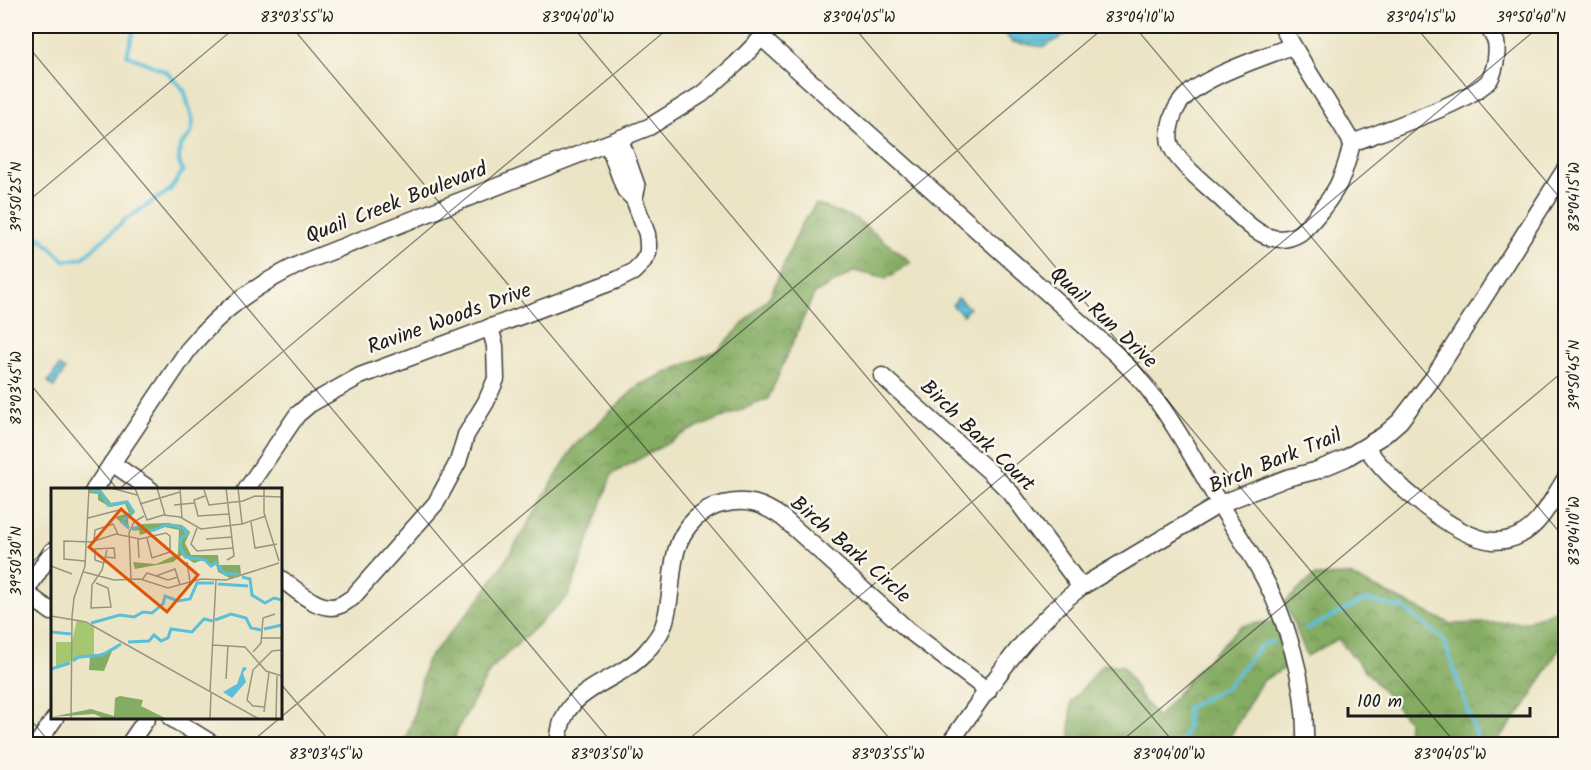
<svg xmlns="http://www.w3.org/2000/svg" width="1591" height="770" viewBox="0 0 1591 770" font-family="Kalam,sans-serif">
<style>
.forest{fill:url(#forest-crowns);stroke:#50643f;stroke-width:1.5}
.water{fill:url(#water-rules);stroke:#3c6e7a;stroke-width:1.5}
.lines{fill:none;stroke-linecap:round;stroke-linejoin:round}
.stream{stroke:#5bbfd9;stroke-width:4}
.minor-casing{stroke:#3b3a35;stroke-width:19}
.minor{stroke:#fff;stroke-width:16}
.ticks{fill:none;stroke:#1c1c1c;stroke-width:1.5;stroke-opacity:0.45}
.labels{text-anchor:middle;stroke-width:5;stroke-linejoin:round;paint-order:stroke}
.street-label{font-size:21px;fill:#1c1c1c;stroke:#fbf7ec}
.inset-river{fill:none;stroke:#5bbfd9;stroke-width:3}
.inset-road{fill:none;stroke:#989481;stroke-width:1.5}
.view{fill:#de560d;fill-opacity:0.15;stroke:#de560d;stroke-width:3}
.inset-edge{fill:none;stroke:#1c1c1c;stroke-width:3}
.neatline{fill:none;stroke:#1c1c1c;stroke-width:2}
.ticks-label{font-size:15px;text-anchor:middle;fill:#1c1c1c}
</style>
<defs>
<pattern id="forest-crowns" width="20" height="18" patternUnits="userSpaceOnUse" patternTransform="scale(1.5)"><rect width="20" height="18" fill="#84ac62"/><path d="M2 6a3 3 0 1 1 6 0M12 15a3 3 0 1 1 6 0" fill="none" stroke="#6b8b50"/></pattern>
<pattern id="water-rules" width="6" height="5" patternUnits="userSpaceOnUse" patternTransform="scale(1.5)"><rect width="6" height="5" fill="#5bbfd9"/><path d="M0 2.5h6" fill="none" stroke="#4a9aaf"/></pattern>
</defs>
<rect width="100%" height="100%" fill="#fbf7ec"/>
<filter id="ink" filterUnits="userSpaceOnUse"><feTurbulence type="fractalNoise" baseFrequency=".0167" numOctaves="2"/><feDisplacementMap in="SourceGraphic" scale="12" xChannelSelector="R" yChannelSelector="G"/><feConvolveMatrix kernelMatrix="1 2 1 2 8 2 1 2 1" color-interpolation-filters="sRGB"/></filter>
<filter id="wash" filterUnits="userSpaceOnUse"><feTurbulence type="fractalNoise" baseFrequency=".008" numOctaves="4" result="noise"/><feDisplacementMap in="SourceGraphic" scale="24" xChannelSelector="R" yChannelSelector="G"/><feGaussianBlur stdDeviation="1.35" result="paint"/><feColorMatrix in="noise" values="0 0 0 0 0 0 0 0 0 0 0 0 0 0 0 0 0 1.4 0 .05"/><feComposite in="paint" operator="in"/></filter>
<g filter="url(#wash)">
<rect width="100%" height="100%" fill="#ebe4c5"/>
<g class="forest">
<polygon points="816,204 856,219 911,262 886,279 855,271 814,294 768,399 687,432 612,474 569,595 491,669 456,733 455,744 404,744 413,718 426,661 481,597 511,552 574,446 639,385 718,350 770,296 801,225"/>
<polygon points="1349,575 1451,624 1525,622 1563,607 1565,608 1565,639 1526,705 1494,744 1407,744 1408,720 1338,639 1307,656 1285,602 1314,576"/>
<polygon points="1276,620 1289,666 1262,681 1226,744 1067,744 1070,741 1071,702 1103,664 1123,666 1143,700 1158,717 1198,669 1241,626"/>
</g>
<g class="water">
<polygon points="998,26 1076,26 1072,31 1044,47 1012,42"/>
<polygon points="958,298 969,308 963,315 952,305"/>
<polygon points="59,366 65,370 54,387 48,382"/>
</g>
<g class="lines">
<g class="stream">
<polyline points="26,258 40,237 65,261 83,258 125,220 170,190 183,171 179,162 180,146 191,134 193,121 184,90 167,72 127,55 135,26"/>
<polyline points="1307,629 1365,600 1403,608 1444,640 1477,737 1474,744"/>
<polyline points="1182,744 1187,728 1187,708 1227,687 1260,646 1273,641"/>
</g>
</g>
</g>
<g filter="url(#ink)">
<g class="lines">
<g class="minor-casing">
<g id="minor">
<path d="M1282,26C1303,66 1330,104 1352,143"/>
<path d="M762,38L1118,356C1128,367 1140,378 1149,390C1176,425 1197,465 1219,503C1231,524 1245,544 1257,565C1287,617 1307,684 1305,744"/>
<path d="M1292,46C1262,58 1203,76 1182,100C1173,111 1167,129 1170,143C1175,161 1205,184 1219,197C1234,210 1253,234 1273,238C1282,240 1292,238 1300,233C1312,223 1336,193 1341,178C1346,167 1349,155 1352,143"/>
<polyline points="620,139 637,187 634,199"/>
<path d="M1352,143C1380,132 1476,100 1490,79C1495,70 1498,53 1496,42C1494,37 1490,31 1488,26"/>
<polyline points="882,376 990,472 1011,493 1081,587"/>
<path d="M1366,447C1388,480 1453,537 1493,541C1502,541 1513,539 1520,535C1542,524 1553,497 1566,478"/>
<polyline points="112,463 151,490"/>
<path d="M94,490L188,350C224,307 254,286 304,262L649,127L702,94L736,64L773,26"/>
<polyline points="246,490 297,415 310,404 360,376 617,280 633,272 642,263 648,253 648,244 647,234 634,199 625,190 608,144"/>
<path d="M280,578C296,589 320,614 340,605C344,604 348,600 352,598L436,503L458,462L466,435L486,402L496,379L495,346L490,327"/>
<polyline points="26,591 52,551"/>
<polyline points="26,593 52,612"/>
<polyline points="171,718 213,744"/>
<polyline points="37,744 55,718"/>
<polyline points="129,744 147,718"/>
<path d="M559,744C557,688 616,685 645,653C652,645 659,637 663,627C677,590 664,548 695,519C704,512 712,506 723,504C747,498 763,504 783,518L908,630L988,691"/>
<path d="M949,744C989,689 1025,629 1081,587L1220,504L1287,478L1315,471L1346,458L1384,435L1400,421L1433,378L1566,168"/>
</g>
</g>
<use href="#minor" class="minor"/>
</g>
</g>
<path class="ticks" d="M291,26L894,744M572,26L1175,744M853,26L1456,744M1134,26L1566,540M1415,26L1566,205M26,44L613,744M26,203L237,26M26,379L118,490M118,490L671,26M26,567L52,545M280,683L332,744M26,714L51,744M249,744L1106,26M683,744L1540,26M1118,744L1566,369M1552,744L1566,733"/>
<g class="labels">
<g class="street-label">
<text transform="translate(396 202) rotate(-21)" y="7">Quail Creek Boulevard</text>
<text transform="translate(1104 317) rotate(43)" y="7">Quail Run Drive</text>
<text transform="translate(449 318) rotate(-20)" y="7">Ravine Woods Drive</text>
<text transform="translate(978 435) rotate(44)" y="7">Birch Bark Court</text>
<text transform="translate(1275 460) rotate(-22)" y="7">Birch Bark Trail</text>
<text transform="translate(851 549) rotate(41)" y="7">Birch Bark Circle</text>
</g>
</g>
<g transform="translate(51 488)">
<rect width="231" height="231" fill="#ebe4c5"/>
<path d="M38,0L49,1L60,15L77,13L84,24L77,31L78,42L64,29L78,25L74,16L59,19L47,12V6L38,5ZM115,35L131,37L139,44L134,55L140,67H167L168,77H189L190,86L179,90L167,84L165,76L160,79L152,72L143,75L131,67L122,74L84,81L82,74L105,76L127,66L128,42L114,39L89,47L88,42L81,43L91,36ZM69,159L61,163L53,183L38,182L39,169ZM69,208L92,212L90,218L116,231H54L43,226L0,229L40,221L63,228L64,210Z" fill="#84ac62"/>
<path d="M26,131L43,139V169L25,171L5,180V154H21Z" fill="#a5c770"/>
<path d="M192,179L196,180L192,185L195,194L181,210L172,204L186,196Z" fill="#5bbfd9"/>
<path class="inset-river" d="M40,2L50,4L57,17L76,14L82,23L71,34L78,40M81,41L90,38L95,43L103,42L117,36L134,41L136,47L130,50L129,58L134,69L154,72L160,78L165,75L174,86H187M191,89L199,91L201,107L214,115L223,110L231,112M167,96L197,98M164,132L180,126L195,130L200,140L210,142M40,135L69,127L83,129L92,124L101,125L112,116L114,108L127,113L139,111L146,95H163M213,141L231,137M0,144L20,146M77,154L98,153L103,147L110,153L117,150L120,141L141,144L153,131L162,133M22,173L27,169L51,167L70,156M0,181L19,175"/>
<path class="inset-road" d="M60,0L86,7M84,0L96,32L112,27L129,29L150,41L191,36L215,28M106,0L114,27M129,0L131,30M175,0L183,68L176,72M187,0L191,36M213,0V25L228,73M153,2L158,17L192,13L204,8L231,9M154,8L143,12L147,28L178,26M89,16L129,4M123,17L143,15M37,30L72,21M200,34L204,60L226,56M146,40L140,56L146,63L182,60M87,51L88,70M155,51L181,49M43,53L44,42L62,36L67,46M34,73L13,71V53L40,54L65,46L89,51L115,45L119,48V64L101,70L96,50M136,74L139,94M53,75L44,72V61L63,60L64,70L54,69M0,78L21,86M33,84L63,92L89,91L117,100L150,91L175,92L228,75M105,88L124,81L129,97M80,91L78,45L83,34L93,28M91,92L96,85L117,92L127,89M45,95L57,100L60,119L40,120L41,97L51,82L56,62M0,128L35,134L208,231M21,129L23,110L34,78L38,0M211,150H231M162,157L194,159L215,183L231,188M202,164L210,155L212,130L224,126M175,191L177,157M159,204L165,92M213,219L202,218L196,212L202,182L221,163L231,162M213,224L218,184M20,231L21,129M159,231L160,205M225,231L226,188"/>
<path class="view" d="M70,21L147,87L116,124L38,59Z"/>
<rect width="231" height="231" class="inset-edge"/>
</g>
<rect width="1591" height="770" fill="none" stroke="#fbf7ec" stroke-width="66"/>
<path d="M1348 707v9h182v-9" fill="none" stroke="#1c1c1c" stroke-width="3"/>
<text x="1357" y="707" font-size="18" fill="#1c1c1c" stroke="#fbf7ec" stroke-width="4.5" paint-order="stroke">100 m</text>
<rect x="33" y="33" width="1525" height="704" class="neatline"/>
<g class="ticks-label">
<text x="297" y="22">83°03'55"W</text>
<text x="578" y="22">83°04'00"W</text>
<text x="859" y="22">83°04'05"W</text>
<text x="1140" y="22">83°04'10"W</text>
<text x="1421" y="22">83°04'15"W</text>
<text x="1531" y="22">39°50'40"N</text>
<text transform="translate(1574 197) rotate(-90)" y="5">83°04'15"W</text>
<text transform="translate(16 197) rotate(-90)" y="5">39°50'25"N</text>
<text transform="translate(1574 375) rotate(-90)" y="5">39°50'45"N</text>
<text transform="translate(16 388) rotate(-90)" y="5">83°03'45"W</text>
<text transform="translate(1574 531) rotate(-90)" y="5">83°04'10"W</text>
<text transform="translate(16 561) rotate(-90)" y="5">39°50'30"N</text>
<text x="326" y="759">83°03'45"W</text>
<text x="607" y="759">83°03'50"W</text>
<text x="888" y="759">83°03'55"W</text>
<text x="1169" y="759">83°04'00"W</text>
<text x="1450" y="759">83°04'05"W</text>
</g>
</svg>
